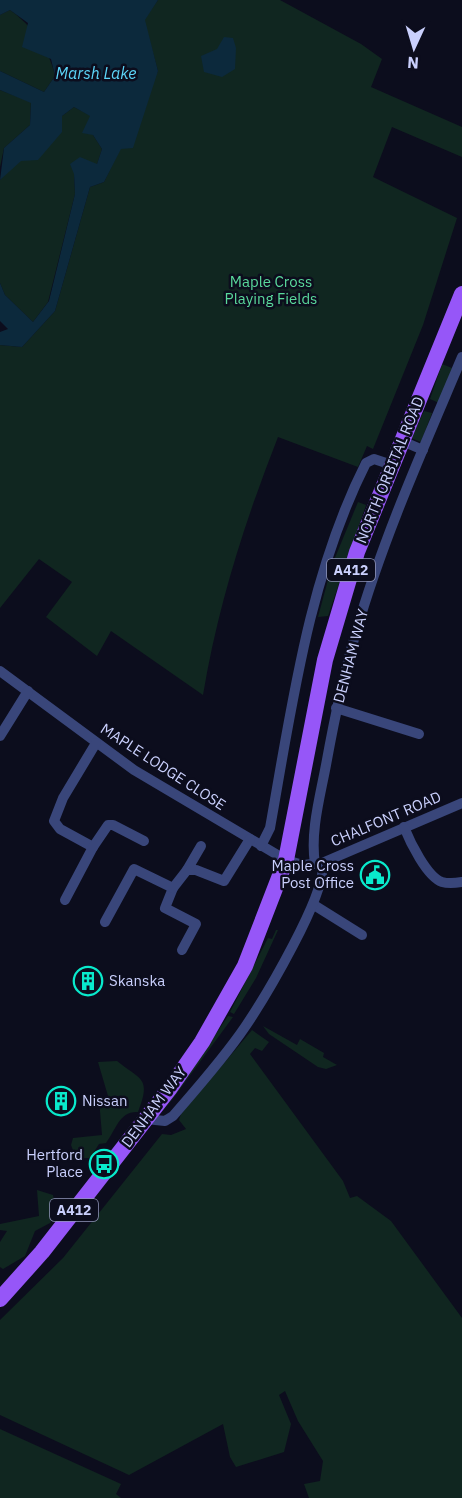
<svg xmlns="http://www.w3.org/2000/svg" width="462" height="1498" viewBox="0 0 462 1498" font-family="'IBM Plex Sans',sans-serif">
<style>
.green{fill:#102620}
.water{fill:#0c293c}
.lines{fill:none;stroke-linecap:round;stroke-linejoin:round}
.street{stroke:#39467a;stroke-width:10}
.primary{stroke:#9656f8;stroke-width:16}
.labels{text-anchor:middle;stroke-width:5;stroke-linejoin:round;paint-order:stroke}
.shield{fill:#0c0d1d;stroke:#9196ba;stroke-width:1.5}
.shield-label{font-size:14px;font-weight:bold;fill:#cad0fd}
.park-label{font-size:15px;fill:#5ad99c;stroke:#0c0d1d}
.street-label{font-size:15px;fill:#cad0fd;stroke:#0c0d1d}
.poi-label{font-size:15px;fill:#cad0fd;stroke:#0c0d1d;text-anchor:end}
.water-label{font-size:16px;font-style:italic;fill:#5cd5f9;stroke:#0c0d1d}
</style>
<rect width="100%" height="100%" fill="#0c0d1d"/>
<g class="green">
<path d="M158,0H280L361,44L382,59L371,87L462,127V157L392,127L373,177L457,218L423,325L373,449L367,446L358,467L278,437C245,521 218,605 203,695L111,631L97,656L46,617L72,582L39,559L0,608V345L22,347L55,311L90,187L104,182L158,71L144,20Z"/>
<path d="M10,10C32,26 49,49 55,76L44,92L0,71V15Z"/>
<polygon points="0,90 31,102 30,125 4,148 0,167"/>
<polygon points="74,107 91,116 93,135 102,149 97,164 74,173 75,194 48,302 33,322 5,295 0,283 0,180 62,116"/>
<polygon points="442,364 452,368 439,403 430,399"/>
<polygon points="424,411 432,413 421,442 411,438"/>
<polygon points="358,502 366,505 328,616 318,617 332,565"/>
<polygon points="276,930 278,930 256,978 234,1014 230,1012 268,938 272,939"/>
<polygon points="228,1016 233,1017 163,1112"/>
<polygon points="263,1026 297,1045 300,1039 324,1053 323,1057 337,1065 326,1069 318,1067 269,1034"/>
<polygon points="252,1030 269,1042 262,1051 255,1048 250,1054 343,1181 350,1198 357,1196 391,1221 462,1318 462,1498 309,1498 304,1484 320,1481 323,1461 298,1421 285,1391 279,1395 291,1424 284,1452 236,1467 230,1457 223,1424 129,1475 0,1415 0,1320 63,1258 162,1134 171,1135 186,1129 179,1120 181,1114"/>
<path d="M117,1061C140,1080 152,1077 138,1112C119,1111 116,1130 106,1143L99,1144L90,1158H76L71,1145L73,1138L102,1135L99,1099L108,1096L98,1062Z"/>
<polygon points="37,1190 53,1195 56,1211 50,1223 35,1231 25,1256 3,1269 0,1267 0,1242 7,1231 0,1230 0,1224 39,1216"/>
<polygon points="0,1429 121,1484 116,1494 121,1498 0,1498"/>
</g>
<g class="water">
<polygon points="0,0 158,0 145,20 158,71 133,148 121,149 104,182 90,187 55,311 22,347 0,345 0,332 8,329 0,321 0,283 5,295 33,322 49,301 75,194 74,174 70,164 80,157 97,164 102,149 93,135 82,133 90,116 74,107 62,116 62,132 38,160 21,161 0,180 4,148 30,125 31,103 0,90 0,71 44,92 55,76 51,59 22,47 28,23 10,10 0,15"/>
<polygon points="224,37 233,38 236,48 235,69 222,77 204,72 201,56 217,49"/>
</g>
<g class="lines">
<g class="street">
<polyline points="402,441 423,450"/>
<polyline points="0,671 134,770 286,860 303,865 322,863 462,803"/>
<polyline points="336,708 419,734"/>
<polyline points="0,736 28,691"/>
<path d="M404,827C410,842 427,877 442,882C449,884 456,883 462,882"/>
<path d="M261,846L270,828C292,705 309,576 366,463L374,459L392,465"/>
<polyline points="93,847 60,829 54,821 63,798 96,743"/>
<path d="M315,864C310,832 320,797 326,765C334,721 343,676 356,632C383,538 424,447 462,357"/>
<polyline points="187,870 201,846"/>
<polyline points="173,888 165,908 196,924 182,950"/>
<polyline points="65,900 93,847 108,825 113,825 144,841"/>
<polyline points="314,905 362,935"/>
<polyline points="105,922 134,869 173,888 187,870 196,870 224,881 250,839"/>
<path d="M146,1119L165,1121L173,1116C198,1087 224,1058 245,1027C264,999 329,891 322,863"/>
</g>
<polyline class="primary" points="0,1299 42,1252 170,1088 202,1042 245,966 286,860 325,660 357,552 462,294"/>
</g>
<defs>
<g id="civic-ring" transform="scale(1.5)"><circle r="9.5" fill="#0c0d1d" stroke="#09eacc" stroke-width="1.5"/><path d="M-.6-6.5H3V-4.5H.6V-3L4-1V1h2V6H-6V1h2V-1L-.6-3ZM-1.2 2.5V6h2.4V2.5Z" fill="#09eacc"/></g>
<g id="building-ring" transform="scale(1.5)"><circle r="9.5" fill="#0c0d1d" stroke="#09eacc" stroke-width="1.5"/><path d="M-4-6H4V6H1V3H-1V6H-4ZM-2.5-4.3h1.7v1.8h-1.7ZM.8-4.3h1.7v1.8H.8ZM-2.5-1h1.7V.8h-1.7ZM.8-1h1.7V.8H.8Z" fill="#09eacc"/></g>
<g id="bus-ring" transform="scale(1.5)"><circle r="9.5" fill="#0c0d1d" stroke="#09eacc" stroke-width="1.5"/><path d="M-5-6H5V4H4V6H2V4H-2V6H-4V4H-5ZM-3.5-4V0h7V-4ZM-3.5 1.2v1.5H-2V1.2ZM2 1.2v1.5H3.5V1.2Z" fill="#09eacc"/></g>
</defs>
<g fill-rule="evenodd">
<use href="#civic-ring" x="375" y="875"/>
<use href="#building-ring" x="88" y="981"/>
<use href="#building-ring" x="61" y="1101"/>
<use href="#bus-ring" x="104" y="1164"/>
</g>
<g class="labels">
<g class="shield">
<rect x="327" y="559" width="48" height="22" rx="4.5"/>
<rect x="50" y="1199" width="48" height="22" rx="4.5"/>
</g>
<g class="shield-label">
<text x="351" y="575">A412</text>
<text x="74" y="1215">A412</text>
</g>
<g class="park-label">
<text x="271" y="287">Maple Cross<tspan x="271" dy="17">Playing Fields</tspan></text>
</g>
<g class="street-label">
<text transform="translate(390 470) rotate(-68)" y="5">NORTH ORBITAL ROAD</text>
<text transform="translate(351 656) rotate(-75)" y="5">DENHAM WAY</text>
<text transform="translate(163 767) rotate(33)" y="5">MAPLE LODGE CLOSE</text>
<text transform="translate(386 819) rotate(-23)" y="5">CHALFONT ROAD</text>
<text transform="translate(154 1107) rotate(-53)" y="5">DENHAM WAY</text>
</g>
<g class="poi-label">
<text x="354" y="871">Maple Cross<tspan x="354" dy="17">Post Office</tspan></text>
<text x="109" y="986" text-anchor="start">Skanska</text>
<text x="82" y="1106" text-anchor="start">Nissan</text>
<text x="83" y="1160">Hertford<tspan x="83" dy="17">Place</tspan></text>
</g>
<g class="water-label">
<text x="96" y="79">Marsh Lake</text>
</g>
</g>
<g transform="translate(414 48) rotate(184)" stroke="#0c0d1d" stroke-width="4.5" paint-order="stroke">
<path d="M0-4.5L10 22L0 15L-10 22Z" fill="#cad0fd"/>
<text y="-9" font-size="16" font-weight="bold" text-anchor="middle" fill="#cad0fd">N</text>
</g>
</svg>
